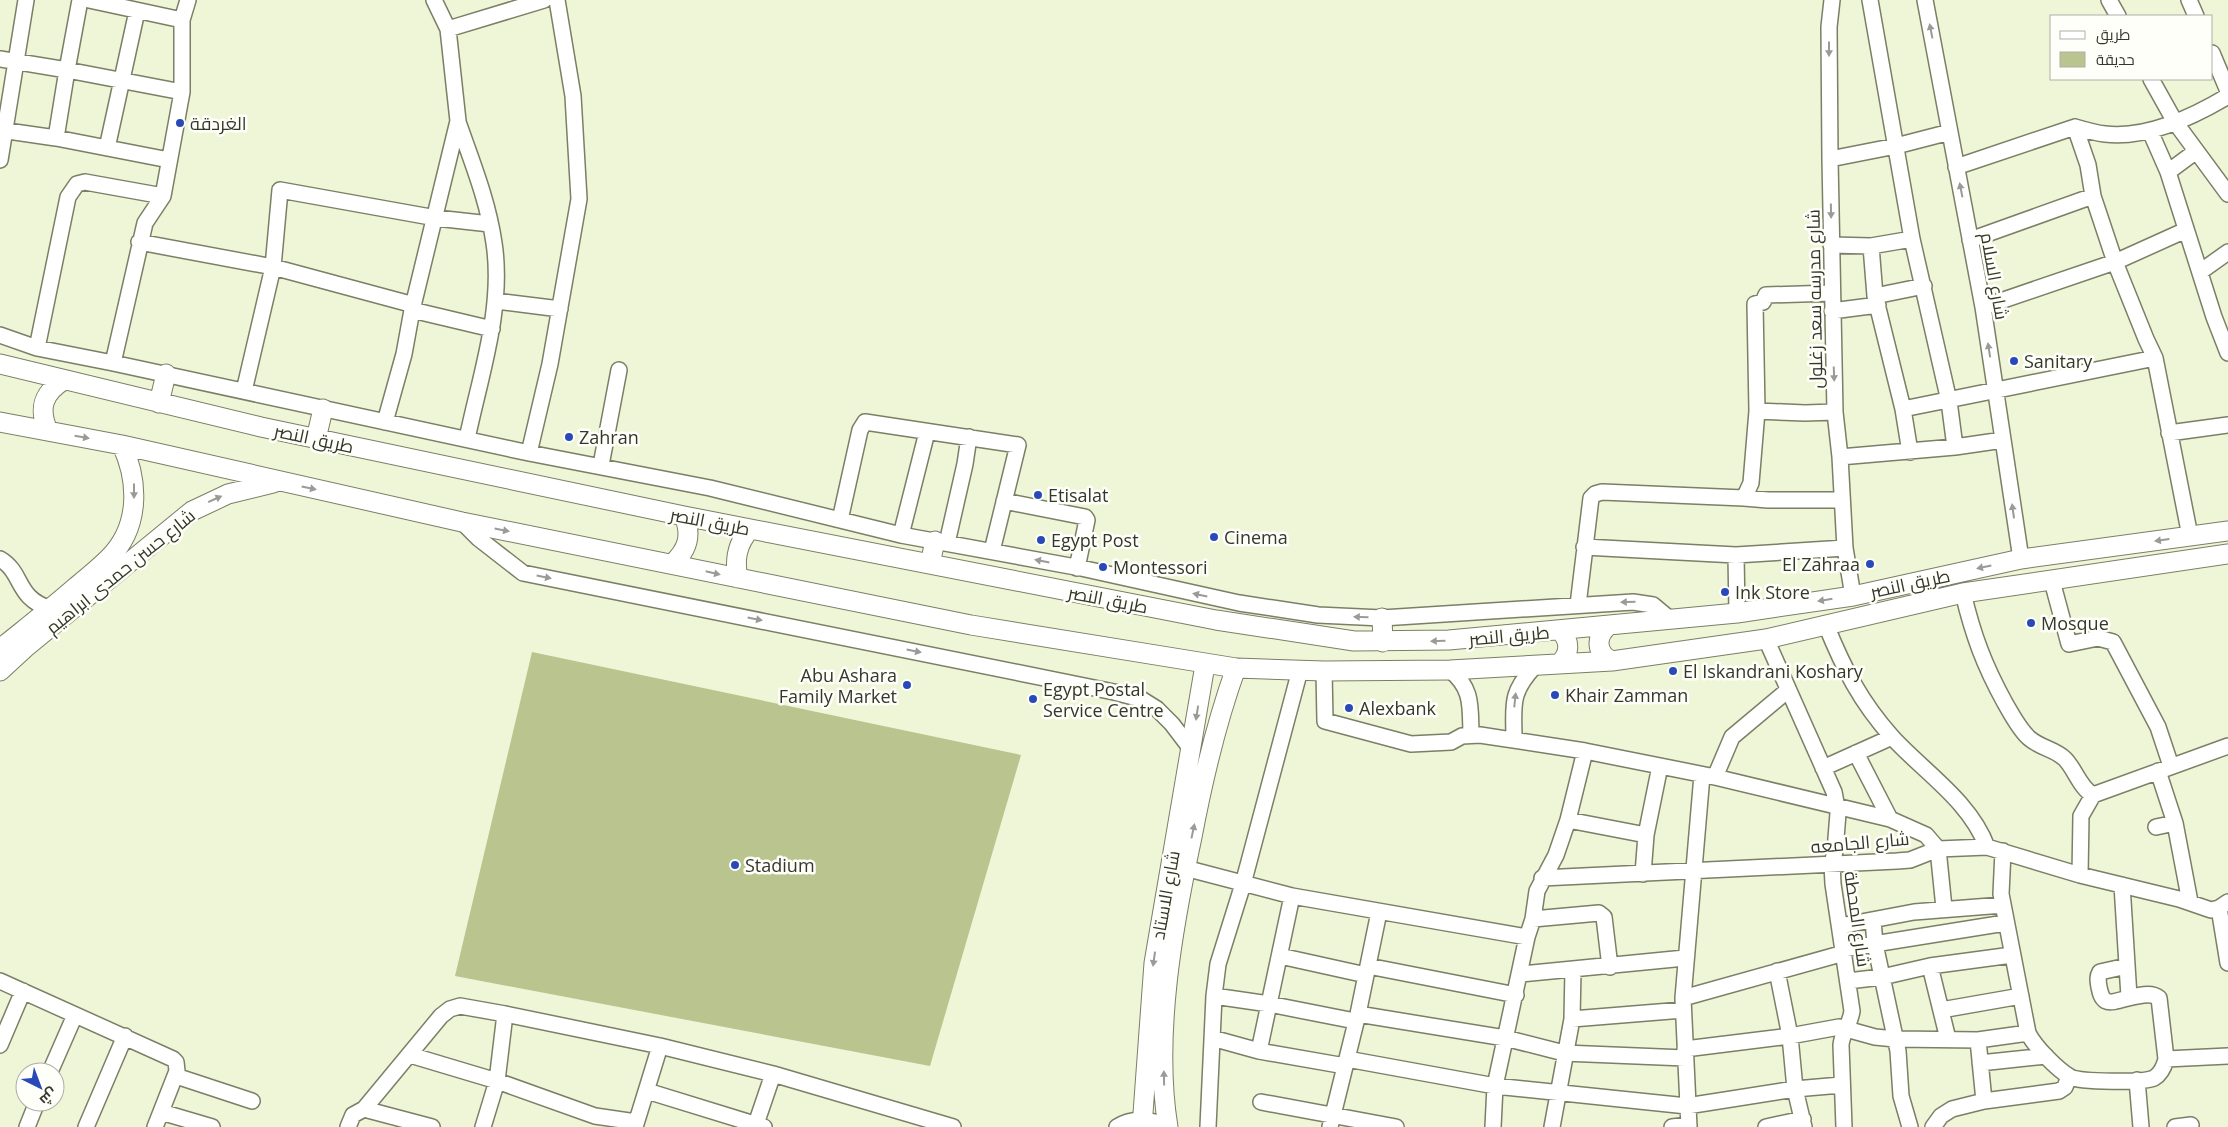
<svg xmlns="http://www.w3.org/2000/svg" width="2228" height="1127" viewBox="0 0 2228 1127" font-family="'Open Sans',Cairo,sans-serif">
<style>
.green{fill:#bac48e}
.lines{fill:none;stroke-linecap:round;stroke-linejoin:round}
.minor-casing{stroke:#7a7f65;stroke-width:18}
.major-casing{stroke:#7a7f65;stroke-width:21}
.minor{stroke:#fff;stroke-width:15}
.major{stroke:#fff;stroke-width:19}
.oneway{fill:#9a9b96}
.poi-dot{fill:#2a49b9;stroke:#fefff9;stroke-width:2}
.labels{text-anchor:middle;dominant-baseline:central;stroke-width:5;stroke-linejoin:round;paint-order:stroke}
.poi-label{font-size:18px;fill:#35372c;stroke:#fefff9;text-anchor:start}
.street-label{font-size:18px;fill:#35372c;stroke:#fefff9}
</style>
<rect width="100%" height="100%" fill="#eff5d7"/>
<path class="green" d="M 532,652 L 1021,755 L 930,1066 L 455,976 Z"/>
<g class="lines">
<defs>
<path id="minor" d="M 89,0 L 182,20
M 1832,0 L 1829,27 L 1830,159 L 1835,412 L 1840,457 L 1845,548 L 1853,596
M 1870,0 L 1912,239 L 1949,401 L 1955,447
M 1925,0 L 1983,307 L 2021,559
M 2109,0 L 2118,16
M 2189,0 L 2196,16
M 448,29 L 544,0
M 2212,53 L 2228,91
M 0,59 L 67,70 L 80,0
M 2151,79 L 2175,122 L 2228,194
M 458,122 C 472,162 488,201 494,243 C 504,308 480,376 467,439
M 2075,127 C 2085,130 2095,133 2105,134 C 2147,139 2193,117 2228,96
M 0,130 L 56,138 L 169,160
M 2150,131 L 2168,172
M 56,138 L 67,70 L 182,92
M 107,148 L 137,11
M 2195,152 L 2168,172 L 2214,317 L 2228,353
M 1830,159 L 1896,146 L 1950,132
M 0,160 L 26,0
M 1956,167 L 2075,127 L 2088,165 L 2093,196 L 2115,262 L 2146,339 L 2155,358
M 1970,240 L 2093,196
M 139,242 L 273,267 L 280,190 L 436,218 L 490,224
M 1831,245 L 1871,246 L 1912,239
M 1871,246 L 1875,296
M 2200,272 L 2228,252
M 496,301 L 560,309
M 1983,307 L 2115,262 L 2186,230
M 412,310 L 492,329
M 1832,311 L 1878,305
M 0,335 L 37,348 L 113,363 L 529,453 L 710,488 L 901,535 L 1081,568 L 1239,603 L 1318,615 L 1382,618 L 1633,602 L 1653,605 L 1671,620
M 37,348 L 68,197 L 77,184 L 85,182 L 163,196
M 113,363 L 145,223 L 163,196 L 182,92 L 182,20 L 188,0
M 244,391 L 273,267 L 414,305
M 1903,409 L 1875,296 L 1924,286
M 1757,411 L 1805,413 L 1835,412
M 385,422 L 404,354 L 412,310 L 458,121 L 448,29 L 434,0
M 2169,433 L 2228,425
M 1910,452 L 1903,409 L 2155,358 L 2190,536
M 529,453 L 550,364 L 579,199 L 573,96 L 557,0
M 1840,457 L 1955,447 L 2003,440
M 601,465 L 619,370
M 1744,498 L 1768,500 L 1842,500
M 1004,501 L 1085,517 L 1087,520 L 1077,568
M 840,520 L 860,430 L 865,422 L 1018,445 L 992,551
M 462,522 L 478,538 L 523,573 L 1114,692 L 1141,699 L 1157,709 L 1172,724 L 1191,749
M 901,535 L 927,432
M 947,543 L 965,464 L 969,437
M 1584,547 L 1736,555 L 1845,548
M 1736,555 L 1737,613
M 0,559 C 24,573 15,598 51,609
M 2052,581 L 2069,644 L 2098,638 L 2113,642 L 2158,727 L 2171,766
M 1963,593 C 1973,635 1984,665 2005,703 C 2012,715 2019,729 2029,738 C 2040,748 2055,749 2065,759 C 2075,769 2080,788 2093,795 L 2228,746
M 1578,605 L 1591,498 L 1595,494 L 1602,492 L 1744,498 L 1751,483 L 1757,411 L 1755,304 L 1763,302 L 1766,295 L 1832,293
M 1826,625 C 1844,669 1860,701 1892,737 C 1924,772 1970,801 1987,847
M 1766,639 L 1834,792 L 1838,813 L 1835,851 L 1832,864 L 1833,884 L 1852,1011 C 1850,1025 1842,1033 1841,1045 L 1844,1127
M 1450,670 C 1473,689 1470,706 1471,734
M 1324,671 L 1325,721 L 1411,744 L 1451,742 L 1462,736 L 1480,735 L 1585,751 L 1715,777 L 1890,819 L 1926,835 L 1938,849 L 1944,908
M 1514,740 C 1514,705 1509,694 1535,666
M 1856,753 L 1890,819
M 1823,768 L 1892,737
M 2158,771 L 2175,823 L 2190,902
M 1715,777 L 1732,737 L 1788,690
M 1568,820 L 1646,835
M 2156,827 L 2175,823
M 2003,851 L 2001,894 L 2028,1033 C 2035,1047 2057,1069 2070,1077 C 2080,1082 2144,1083 2154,1078 C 2161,1074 2164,1067 2166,1059 L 2159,998 C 2146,987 2115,1006 2106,1001 C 2101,998 2100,992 2099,987 C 2098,981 2097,977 2100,972 L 2127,966
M 1185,868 L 1292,896 L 1527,937
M 1643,874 L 1646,835 L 1660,766
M 2080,875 L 2081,816 L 2093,795
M 1542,878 L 1897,861 L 1910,860 L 1938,849 L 1987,847 L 2080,875 L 2179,899 L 2211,910 L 2219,908 L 2228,902
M 2122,885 L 2129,997
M 2219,908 L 2228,963
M 1533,919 L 1599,913 L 1604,917 L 1610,967
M 1873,920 L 1875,944 L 1898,1051 L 1901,1096 L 1910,1127
M 1840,926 L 1914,912 L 2003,905
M 1843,949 L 2005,923
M 1280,956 L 1366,975
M 1368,966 L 1516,995
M 1930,966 L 1948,1039
M 1777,971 L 1790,1036 L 1795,1089 L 1804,1127
M 1521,974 L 1685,958
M 0,981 L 173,1059 L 176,1062 L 177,1071 L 155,1127
M 1848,981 L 1882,977 L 1930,966 L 2012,955
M 1214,996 L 1269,1004 L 1355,1021
M 1683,998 L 1844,953
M 1941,1010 L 2021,996
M 1358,1014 L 1505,1038 L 1564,1053 L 1685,1058
M 1572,1019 L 1683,1010
M 1212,1038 L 1259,1051 L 1345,1066
M 1978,1040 L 1984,1101
M 0,1045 L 23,991
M 1685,1049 L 1790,1036 L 1839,1027 L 1875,1037 L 1895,1039 L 1978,1040 L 2028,1033
M 1259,1051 L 1292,896
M 410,1055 L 497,1081 L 595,1116 L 636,1122
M 1347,1059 L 1495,1086 L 1687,1106 L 1795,1089 L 1841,1085
M 2166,1059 L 2228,1056
M 1980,1063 L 2046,1056
M 50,1072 L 75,1015
M 176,1076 L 252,1101
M 2137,1080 L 2141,1127
M 647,1091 L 764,1127
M 1261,1102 L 1396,1127
M 161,1112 L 212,1127
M 27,1127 L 37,1102
M 86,1127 L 125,1036
M 348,1127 L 353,1115 L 364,1109
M 432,1127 L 364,1109 L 441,1016 L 450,1009 L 460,1006 L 505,1014 L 660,1046 L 773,1074 L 953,1127
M 483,1127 L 497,1081 L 505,1014
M 635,1127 L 660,1046
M 755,1127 L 773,1074
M 1117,1127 C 1132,1117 1151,1119 1168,1127
M 1208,1127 L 1214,996 L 1218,964 L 1243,884 L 1300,670
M 1330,1127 L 1358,1014 L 1379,912
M 1493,1127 L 1495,1086 L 1527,937 L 1533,919 L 1537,891 L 1556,855 L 1568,820 L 1585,751
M 1552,1127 L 1572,1019 L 1573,970
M 1672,1127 L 1689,1125
M 1689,1127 L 1683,998 L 1702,775
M 1766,1127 L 1803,1119
M 1933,1127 L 1941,1116 L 1952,1109 L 1984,1101 L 2059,1091 L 2065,1087 L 2069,1076
M 2175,1127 L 2191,1125"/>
<path id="major" d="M 0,364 L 261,427 L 684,516 L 1216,620 L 1354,641 L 1449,640 L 1737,613 L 1853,596 L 2021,559 L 2228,531
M 159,403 L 166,374
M 0,422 L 122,445 L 462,522 L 971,625 L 1236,668 L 1324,671 L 1450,670 L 1612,661 L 1766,639 L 1963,593 L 2228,554
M 48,431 C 38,408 43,393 64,380
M 316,439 L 323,409
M 672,564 C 688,550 692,535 684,516
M 930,564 L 935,541
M 738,578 C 734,559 737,544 750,529
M 1382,618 L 1383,642
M 1608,626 C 1595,637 1596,654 1612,661
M 0,649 C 26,628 52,608 77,586 C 88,577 99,568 109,558 C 140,527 139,482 122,445
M 1559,664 C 1570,654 1571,642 1560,630
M 0,671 L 25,648 L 192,511 L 228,494 L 273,483
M 1142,1127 L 1154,963 L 1205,665
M 1168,1127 C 1153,1036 1173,926 1192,837 C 1203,779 1216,723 1236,668"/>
</defs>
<use href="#minor" class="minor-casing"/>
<use href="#major" class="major-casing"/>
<use href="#minor" class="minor"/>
<use href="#major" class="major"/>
</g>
<defs><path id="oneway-solid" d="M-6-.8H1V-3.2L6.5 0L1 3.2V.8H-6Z" transform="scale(1.25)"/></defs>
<g class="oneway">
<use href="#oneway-solid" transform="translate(1931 31) rotate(-101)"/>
<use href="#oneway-solid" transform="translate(1829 49) rotate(90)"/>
<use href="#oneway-solid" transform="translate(1961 190) rotate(-101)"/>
<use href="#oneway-solid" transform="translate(1831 211) rotate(89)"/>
<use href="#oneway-solid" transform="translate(1989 350) rotate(-99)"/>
<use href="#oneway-solid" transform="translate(1834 374) rotate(88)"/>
<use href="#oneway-solid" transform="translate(82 437) rotate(10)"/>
<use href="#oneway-solid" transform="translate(309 488) rotate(12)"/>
<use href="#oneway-solid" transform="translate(134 491) rotate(90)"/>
<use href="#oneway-solid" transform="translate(215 499) rotate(-24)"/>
<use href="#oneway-solid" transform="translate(2013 511) rotate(-98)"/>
<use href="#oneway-solid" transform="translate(502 530) rotate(11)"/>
<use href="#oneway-solid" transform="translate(2162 540) rotate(172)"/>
<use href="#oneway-solid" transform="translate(1042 561) rotate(-169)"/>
<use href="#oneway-solid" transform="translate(1984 567) rotate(168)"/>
<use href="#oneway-solid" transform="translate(713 573) rotate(13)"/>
<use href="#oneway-solid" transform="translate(544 577) rotate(11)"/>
<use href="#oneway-solid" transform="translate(1200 595) rotate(-168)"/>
<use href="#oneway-solid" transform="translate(1825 600) rotate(171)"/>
<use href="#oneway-solid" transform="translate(1628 602) rotate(179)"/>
<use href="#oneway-solid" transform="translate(1361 617) rotate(-178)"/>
<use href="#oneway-solid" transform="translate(755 619) rotate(11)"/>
<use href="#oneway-solid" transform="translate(1438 641) rotate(178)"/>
<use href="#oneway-solid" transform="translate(914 651) rotate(11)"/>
<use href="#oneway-solid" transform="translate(1515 700) rotate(-84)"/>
<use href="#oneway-solid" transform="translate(1197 713) rotate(99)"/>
<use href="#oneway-solid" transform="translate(1193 831) rotate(-78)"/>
<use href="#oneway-solid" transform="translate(1154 959) rotate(98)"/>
<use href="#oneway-solid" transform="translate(1164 1078) rotate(-91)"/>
</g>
<g class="poi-dot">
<circle cx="180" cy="123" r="5"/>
<circle cx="2014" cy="361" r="5"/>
<circle cx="569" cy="437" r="5"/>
<circle cx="1038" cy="495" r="5"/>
<circle cx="1214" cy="537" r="5"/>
<circle cx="1041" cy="540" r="5"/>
<circle cx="1870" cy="564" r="5"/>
<circle cx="1103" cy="567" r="5"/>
<circle cx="1725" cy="592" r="5"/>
<circle cx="2031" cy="623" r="5"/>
<circle cx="1673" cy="671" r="5"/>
<circle cx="907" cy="685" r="5"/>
<circle cx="1555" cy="695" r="5"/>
<circle cx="1033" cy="699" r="5"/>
<circle cx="1349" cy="708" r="5"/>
<circle cx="735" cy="865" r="5"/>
</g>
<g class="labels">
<g class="poi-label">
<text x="190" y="123">الغردقة</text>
<text x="2024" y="361">Sanitary</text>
<text x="579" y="437">Zahran</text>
<text x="1048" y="495">Etisalat</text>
<text x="1224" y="537">Cinema</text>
<text x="1051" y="540">Egypt Post</text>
<text x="1860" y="564" text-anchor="end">El Zahraa</text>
<text x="1113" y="567">Montessori</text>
<text x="1735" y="592">Ink Store</text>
<text x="2041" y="623">Mosque</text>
<text x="1683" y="671">El Iskandrani Koshary</text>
<text x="897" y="675" text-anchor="end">Abu Ashara<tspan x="897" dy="21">Family Market</tspan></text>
<text x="1043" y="689">Egypt Postal<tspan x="1043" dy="21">Service Centre</tspan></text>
<text x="1565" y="695">Khair Zamman</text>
<text x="1359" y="708">Alexbank</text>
<text x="745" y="865">Stadium</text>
</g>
<g class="street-label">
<text transform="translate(1995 276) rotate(80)">شارع السلام</text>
<text transform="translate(1814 299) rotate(-91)">شارع مدرسه سعد زغلول</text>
<text transform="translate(314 438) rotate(12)">طريق النصر</text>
<text transform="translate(710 521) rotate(11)">طريق النصر</text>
<text transform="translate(120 571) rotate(-39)">شارع حسن حمدى ابراهيم</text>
<text transform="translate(1910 583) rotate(-12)">طريق النصر</text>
<text transform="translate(1108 599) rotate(11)">طريق النصر</text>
<text transform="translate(1509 635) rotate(-5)">طريق النصر</text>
<text transform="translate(1860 842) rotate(-5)">شارع الجامعه</text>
<text transform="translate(1165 895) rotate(-80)">شارع الاستاد</text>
<text transform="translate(1858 919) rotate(82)">شارع المحطة</text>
</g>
</g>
<rect x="2050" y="15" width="162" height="65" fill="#fefff9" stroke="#aeafa7"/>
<rect x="2060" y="31" width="25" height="8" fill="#ffffff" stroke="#aeafa7"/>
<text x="2096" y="40" font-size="15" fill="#35372c">طريق</text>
<rect x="2060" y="52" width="25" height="15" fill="#bac48e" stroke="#aeafa7"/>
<text x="2096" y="65" font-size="15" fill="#35372c">حديقة</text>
<g transform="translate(40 1087) rotate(138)"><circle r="24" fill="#fefff9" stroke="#aeafa7"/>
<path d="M0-4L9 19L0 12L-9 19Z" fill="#2a49b9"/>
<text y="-8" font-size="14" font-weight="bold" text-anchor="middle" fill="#35372c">ش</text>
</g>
</svg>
